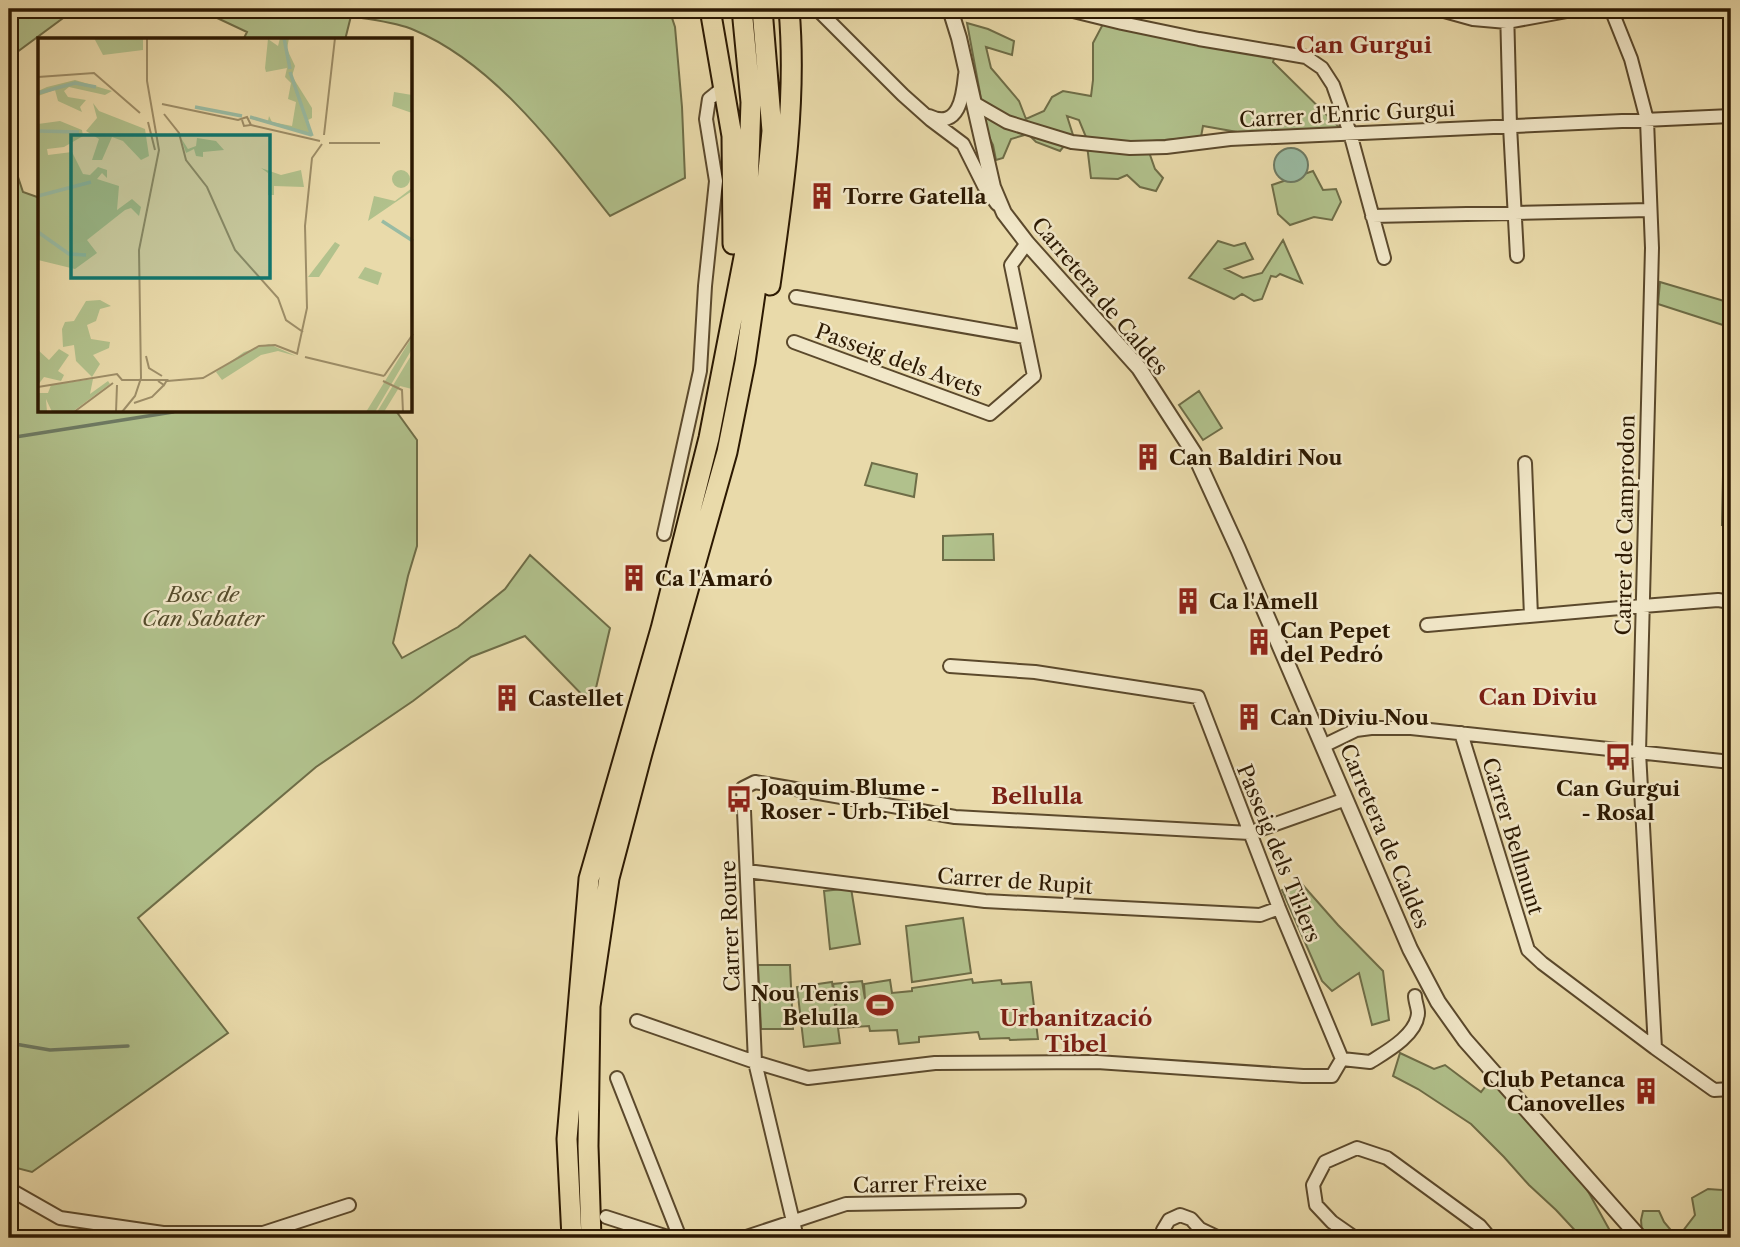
<svg xmlns="http://www.w3.org/2000/svg" width="1740" height="1247" viewBox="0 0 1740 1247" font-family="'Libre Caslon Text',serif">
<style>
.green{fill:#b1c18c;stroke:#6e6d47;stroke-width:2}
.water{fill:#99bba3;stroke:#6d7a63;stroke-width:2}
.lines{fill:none;stroke-linecap:round;stroke-linejoin:round}
.stream{stroke:#6d7a63;stroke-width:3.5}
.minor-casing{stroke:#5b492c;stroke-width:16}
.tertiary-casing{stroke:#5b492c;stroke-width:18}
.trunk-casing{stroke:#2c1902;stroke-width:23}
.minor{stroke:#f1e7c8;stroke-width:12}
.tertiary{stroke:#f1e7c8;stroke-width:14}
.trunk{stroke:#e9daaa;stroke-width:19}
.labels{text-anchor:middle;dominant-baseline:central;stroke-width:5;stroke-linejoin:round;paint-order:stroke}
.street-label{font-size:21px;fill:#2c1902;stroke:#f1e7c8}
.poi-label{font-size:21px;font-weight:bold;fill:#2c1902;stroke:#f1e7c8;text-anchor:start}
.park-label{font-size:21px;font-style:italic;fill:#544b2b;stroke:#f1e7c8}
.neighbourhood-label{font-size:23px;font-weight:bold;fill:#7a1f14;stroke:#f1e7c8}
.inset-river{fill:none;stroke:#99bba3;stroke-width:3.5}
.inset-road{fill:none;stroke:#9d8d67;stroke-width:2}
.view{fill:#0f766e;fill-opacity:0.15;stroke:#0f766e;stroke-width:3.5}
.inset-edge{fill:none;stroke:#2c1902;stroke-width:3.5}
</style>
<rect width="100%" height="100%" fill="#e9daaa"/>
<filter id="stains"><feTurbulence type="fractalNoise" baseFrequency=".00286" numOctaves="4"/><feColorMatrix values="0 0 0 0 .2 0 0 0 0 .09 0 0 0 0 .02 0 0 0 .5 -.17"/></filter>
<radialGradient id="worn" r=".72"><stop offset=".6" stop-color="#630" stop-opacity="0"/><stop offset="1" stop-color="#630" stop-opacity=".3"/></radialGradient>
<path class="green" d="M 9,9 L 92,9 L 70,13 L 9,58 Z
M 198,9 L 669,9 L 675,27 L 682,107 L 685,178 L 610,216 C 557,149 495,64 414,30 C 396,22 371,20 351,16 L 345,40 L 243,40 L 247,32 Z
M 967,23 L 988,29 L 1014,41 L 1012,55 L 986,47 L 991,68 L 1019,101 L 1026,119 L 1044,111 L 1052,97 L 1063,91 L 1091,96 L 1093,80 L 1093,43 L 1103,24 L 1275,56 L 1273,62 L 1341,129 L 1243,133 L 1203,126 L 1201,137 L 1153,141 L 1149,152 L 1155,169 L 1163,178 L 1156,191 L 1140,187 L 1127,175 L 1118,179 L 1091,178 L 1086,137 L 1079,120 L 1067,116 L 1073,135 L 1060,151 L 1036,142 L 1028,134 L 1011,139 L 1003,158 L 996,160 L 993,145 L 984,127 L 980,93 Z
M 9,150 L 23,192 L 40,198 L 40,411 L 396,411 L 417,440 L 417,546 L 408,576 L 393,643 L 402,658 L 458,627 L 505,589 L 530,555 L 610,628 L 592,705 L 525,636 L 471,657 L 413,701 L 316,767 L 138,918 L 228,1033 L 32,1172 L 9,1166 Z
M 1313,171 L 1323,190 L 1336,189 L 1341,202 L 1332,220 L 1314,217 L 1290,225 L 1278,214 L 1272,185 Z
M 1283,240 L 1302,283 L 1280,274 L 1276,277 L 1271,276 L 1262,299 L 1254,301 L 1242,294 L 1234,299 L 1189,278 L 1218,241 L 1234,246 L 1245,243 L 1253,259 L 1225,269 L 1243,278 L 1262,273 Z
M 1660,282 L 1731,303 L 1731,525 L 1722,525 L 1726,326 L 1658,304 Z
M 1199,391 L 1222,428 L 1203,440 L 1179,405 Z
M 872,463 L 917,474 L 914,497 L 865,485 Z
M 993,534 L 994,560 L 943,560 L 943,536 Z
M 1301,883 L 1338,925 L 1383,971 L 1389,1020 L 1372,1025 L 1359,973 L 1332,991 L 1322,981 L 1282,890 Z
M 851,888 L 860,944 L 830,949 L 824,891 Z
M 963,918 L 971,973 L 912,982 L 906,926 Z
M 758,965 L 790,965 L 793,1029 L 761,1029 Z
M 972,979 L 973,983 L 1001,980 L 1002,984 L 1031,982 L 1038,1039 L 1010,1040 L 1009,1038 L 980,1039 L 978,1032 L 919,1037 L 919,1042 L 899,1044 L 897,1030 L 870,1031 L 869,1026 L 840,1028 L 833,984 L 862,981 L 865,999 L 864,984 L 890,980 L 892,993 L 912,991 L 912,988 Z
M 832,982 L 840,1043 L 804,1047 L 797,987 Z
M 1400,1053 L 1434,1069 L 1445,1065 L 1481,1092 L 1492,1078 L 1573,1169 L 1589,1193 L 1614,1238 L 1582,1238 L 1556,1210 L 1529,1185 L 1504,1157 L 1471,1124 L 1418,1089 L 1393,1076 Z
M 1731,1178 L 1731,1238 L 1656,1238 L 1642,1232 L 1641,1220 L 1643,1211 L 1659,1211 L 1664,1222 L 1674,1234 L 1682,1232 L 1695,1215 L 1692,1198 L 1708,1189 L 1722,1190 Z"/>
<path class="water" d="M1274 165a17 17 0 1 1 34 0a17 17 0 1 1-34 0Z"/>
<g class="lines">
<path class="stream" d="M 9,438 L 173,412
M 9,1043 L 50,1050 L 128,1046"/>
<defs>
<path id="minor" d="M 817,9 L 903,95 L 931,120 L 963,144 L 984,186 L 997,204
M 1065,9 L 1122,23 L 1199,39 L 1306,57 L 1322,68 L 1333,85 L 1350,133 L 1384,258
M 1437,9 L 1473,19 L 1507,22 L 1578,9
M 1507,9 L 1510,126 L 1517,256
M 1611,9 L 1631,59 L 1647,120 L 1652,248 L 1639,752 L 1655,1048
M 974,103 L 1007,122 L 1072,142 L 1130,148 L 1166,147 L 1230,139 L 1731,116
M 929,116 C 959,130 963,96 965,75
M 1372,216 L 1650,210
M 796,297 L 1025,337
M 794,342 L 990,414 L 1034,376 L 1011,265 L 1027,243
M 1525,463 L 1531,616
M 664,534 L 700,371 L 705,286 L 716,181 L 706,119 L 709,99 L 724,87
M 1427,625 L 1643,606 L 1718,600 L 1731,602
M 950,666 L 1035,672 L 1198,697 L 1279,908 L 1342,1059
M 1461,733 L 1528,950 L 1542,963 L 1655,1048 L 1714,1090 L 1731,1089
M 1323,746 L 1356,730 L 1371,728 L 1411,728 L 1731,762
M 1730,762 L 1731,780
M 747,871 L 985,901 L 1260,915 L 1279,908
M 637,1021 L 755,1062 L 808,1078 L 935,1063 L 1097,1062 L 1303,1076 L 1332,1076 L 1342,1059
M 1342,1059 L 1370,1062 C 1386,1052 1417,1035 1418,1013 C 1418,1008 1415,1001 1415,996
M 617,1078 L 680,1238
M 9,1189 L 60,1218 L 163,1233 L 263,1233 L 349,1205
M 606,1217 L 671,1238
M 743,1238 L 846,1204 L 1019,1201
M 797,1238 L 755,1062 L 743,788 L 755,782 L 955,817 L 1250,833 L 1346,799
M 1166,1238 L 1163,1230 L 1169,1220 L 1180,1215 L 1191,1219 L 1200,1229 L 1219,1238
M 1355,1238 L 1332,1222 L 1316,1205 L 1313,1185 L 1325,1162 L 1357,1148 L 1387,1158 L 1480,1226 L 1490,1238"/>
<path id="tertiary" d="M 950,9 L 959,38 L 993,187 L 1004,213 L 1027,243 L 1139,368 L 1194,453 L 1238,549 L 1410,949 L 1438,1002 L 1465,1040 L 1640,1238"/>
<path id="trunk" d="M 710,9 L 732,136 L 733,244
M 770,285 C 783,194 797,101 789,9
M 572,1238 L 567,1139 L 589,879 L 661,629 L 709,438 L 746,247 L 751,102 L 742,9
M 591,1238 L 588,1146 L 590,1006 L 609,878 L 642,753 L 727,452 L 745,362 L 758,273 L 772,131 L 762,9"/>
</defs>
<use href="#minor" class="minor-casing"/>
<use href="#tertiary" class="tertiary-casing"/>
<use href="#trunk" class="trunk-casing"/>
<use href="#minor" class="minor"/>
<use href="#tertiary" class="tertiary"/>
<use href="#trunk" class="trunk"/>
</g>
<defs>
<symbol id="building-bare" viewBox="-9 -9 18 18"><path d="M-4-6H4V6H1V3H-1V6H-4ZM-2.5-4.3h1.7v1.8h-1.7ZM.8-4.3h1.7v1.8H.8ZM-2.5-1h1.7V.8h-1.7ZM.8-1h1.7V.8H.8Z" fill="#8f2418" stroke="#f1e7c8" stroke-width="2.5" paint-order="stroke"/></symbol>
<symbol id="bus-bare" viewBox="-9 -9 18 18"><path d="M-5-6H5V4H4V6H2V4H-2V6H-4V4H-5ZM-3.5-4V0h7V-4ZM-3.5 1.2v1.5H-2V1.2ZM2 1.2v1.5H3.5V1.2Z" fill="#8f2418" stroke="#f1e7c8" stroke-width="2.5" paint-order="stroke"/></symbol>
<symbol id="stadium-bare" viewBox="-9 -9 18 18"><path d="M0-5a6.5 5 0 1 0 0 10a6.5 5 0 1 0 0-10ZM-3.5-1.8h7v3.6h-7Z" fill="#8f2418" stroke="#f1e7c8" stroke-width="2.5" paint-order="stroke"/></symbol>
</defs>
<g fill-rule="evenodd">
<use href="#building-bare" x="803" y="177" width="38" height="38"/>
<use href="#building-bare" x="1129" y="438" width="38" height="38"/>
<use href="#building-bare" x="615" y="559" width="38" height="38"/>
<use href="#building-bare" x="1169" y="582" width="38" height="38"/>
<use href="#building-bare" x="1240" y="623" width="38" height="38"/>
<use href="#building-bare" x="488" y="679" width="38" height="38"/>
<use href="#building-bare" x="1230" y="698" width="38" height="38"/>
<use href="#bus-bare" x="1599" y="738" width="38" height="38"/>
<use href="#bus-bare" x="720" y="780" width="38" height="38"/>
<use href="#stadium-bare" x="861" y="986" width="38" height="38"/>
<use href="#building-bare" x="1627" y="1072" width="38" height="38"/>
</g>
<g class="labels">
<g class="street-label">
<text transform="translate(1347 114) rotate(-3)">Carrer d'Enric Gurgui</text>
<text transform="translate(1100 296) rotate(50)">Carretera de Caldes</text>
<text transform="translate(899 360) rotate(20)">Passeig dels Avets</text>
<text transform="translate(1625 525) rotate(-89)">Carrer de Camprodon</text>
<text transform="translate(1385 836) rotate(67)">Carretera de Caldes</text>
<text transform="translate(1513 836) rotate(73)">Carrer Bellmunt</text>
<text transform="translate(1279 853) rotate(68)">Passeig dels Til·lers</text>
<text transform="translate(1015 881) rotate(4)">Carrer de Rupit</text>
<text transform="translate(730 926) rotate(-92)">Carrer Roure</text>
<text transform="translate(920 1184) rotate(-1)">Carrer Freixe</text>
</g>
<g class="poi-label">
<text x="843" y="196">Torre Gatella</text>
<text x="1169" y="457">Can Baldiri Nou</text>
<text x="655" y="578">Ca l'Amaró</text>
<text x="1209" y="601">Ca l'Amell</text>
<text x="1280" y="630">Can Pepet<tspan x="1280" dy="24">del Pedró</tspan></text>
<text x="528" y="698">Castellet</text>
<text x="1270" y="717">Can Diviu Nou</text>
<text x="760" y="787">Joaquim Blume -<tspan x="760" dy="24">Roser - Urb. Tibel</tspan></text>
<text x="1618" y="788" text-anchor="middle">Can Gurgui<tspan x="1618" dy="24">- Rosal</tspan></text>
<text x="859" y="993" text-anchor="end">Nou Tenis<tspan x="859" dy="24">Belulla</tspan></text>
<text x="1625" y="1079" text-anchor="end">Club Petanca<tspan x="1625" dy="24">Canovelles</tspan></text>
</g>
<g class="park-label">
<text x="203" y="594">Bosc de<tspan x="203" dy="24">Can Sabater</tspan></text>
</g>
<g class="neighbourhood-label">
<text x="1364" y="45">Can Gurgui</text>
<text x="1538" y="697">Can Diviu</text>
<text x="1037" y="796">Bellulla</text>
<text x="1076" y="1018">Urbanització<tspan x="1076" dy="26">Tibel</tspan></text>
</g>
</g>
<g transform="translate(38 38)">
<rect width="374" height="374" fill="#e9daaa"/>
<path d="M 56,0 L 105,0 L 105,12 L 65,17 ZM 242,0 L 251,0 L 249,11 L 257,28 L 254,38 L 274,70 L 274,80 L 270,82 L 273,97 L 214,81 L 230,83 L 231,78 L 234,84 L 254,88 L 258,64 L 250,61 L 253,45 L 247,39 L 249,30 L 228,34 L 227,30 L 230,1 L 240,8 ZM 37,42 L 74,53 L 67,57 L 31,49 L 26,53 L 30,59 L 48,62 L 42,69 L 44,74 L 20,63 L 17,52 L 0,58 L 0,53 L 9,49 ZM 356,54 L 374,57 L 374,75 L 354,68 ZM 55,65 L 61,73 L 107,91 L 111,118 L 103,122 L 85,103 L 74,99 L 64,122 L 54,122 L 61,101 L 48,93 L 59,80 ZM 22,83 L 44,92 L 45,98 L 26,109 L 9,111 L 10,117 L 34,114 L 45,136 L 52,137 L 60,129 L 69,132 L 69,140 L 64,135 L 59,141 L 81,148 L 79,172 L 94,161 L 103,169 L 101,178 L 93,170 L 87,172 L 49,202 L 59,215 L 37,231 L 0,222 L 0,86 ZM 143,100 L 150,111 L 158,108 L 159,100 L 178,103 L 186,112 L 165,114 L 165,119 L 158,118 L 156,111 L 148,115 ZM 223,130 L 243,137 L 263,132 L 266,149 L 236,148 L 236,157 L 230,157 L 230,135 ZM354 141a9 9 0 1 1 18 0a9 9 0 1 1-18 0ZM 374,150 L 374,153 L 330,183 L 336,158 L 357,163 ZM 297,204 L 302,207 L 281,239 L 270,239 ZM 327,229 L 344,235 L 340,247 L 320,240 ZM 62,262 L 73,268 L 62,271 L 58,283 L 49,287 L 53,301 L 72,304 L 71,310 L 55,317 L 62,326 L 54,339 L 38,323 L 36,307 L 25,309 L 24,291 L 27,284 L 36,283 L 48,263 ZM 374,299 L 374,311 L 337,374 L 328,374 ZM 231,306 L 258,318 L 240,313 L 223,317 L 184,342 L 178,334 L 206,314 ZM 21,311 L 31,317 L 20,333 L 26,337 L 23,343 L 6,339 L 0,347 L 0,312 L 11,322 ZM 374,316 L 374,351 L 362,348 L 346,374 L 339,374 ZM 55,341 L 52,356 L 70,343 L 72,346 L 34,374 L 14,374 L 8,361 L 9,374 L 0,374 L 0,355 L 10,355 L 13,347 Z" fill="#b1c18c"/>
<path class="inset-river" d="M 246,0 L 252,31M 252,34 L 274,98M 0,55 L 37,45 L 58,49M 157,69 L 204,78M 212,79 L 274,97M 0,93 L 41,94M 0,158 L 53,144M 344,183 L 375,203M 0,194 L 31,216 L 48,217"/>
<path class="inset-road" d="M 0,39 L 56,35 L 102,75M 124,66 L 200,82 L 209,79 L 213,87 L 206,88 L 204,82M 126,76 L 141,95 L 148,122 L 169,149 L 197,212 L 240,260 L 248,282 L 265,294M 110,84 L 117,112M 213,87 L 282,103M 286,97 L 297,0M 291,105 L 342,105M 259,316 L 269,270 L 267,188 L 274,120 L 284,106M 108,318 L 111,330 L 124,338M 267,319 L 346,338M 346,338 L 375,296M 129,343 L 165,340 L 221,308 L 237,307 L 260,316M 345,343 L 364,352 L 365,374M 0,349 L 79,336 L 84,342 L 129,342 L 126,347 L 120,343M 96,365 L 114,359 L 126,347M 36,374 L 75,345M 78,374 L 79,347M 84,374 L 97,358 L 103,340 L 101,212 L 121,112 L 109,43 L 109,0"/>
<path class="view" d="M 33,97 L 232,97 L 232,240 L 33,240 Z"/>
<rect width="374" height="374" class="inset-edge"/>
</g>
<rect width="1740" height="1247" fill="none" stroke="#e9daaa" stroke-width="35"/>
<rect x="10" y="10" width="1719" height="1226" fill="none" stroke="#2c1902" stroke-width="3.5"/>
<rect x="18" y="18" width="1705" height="1212" fill="none" stroke="#2c1902" stroke-width="2"/>
<rect width="100%" height="100%" filter="url(#stains)"/>
<rect width="100%" height="100%" fill="url(#worn)"/>
</svg>
